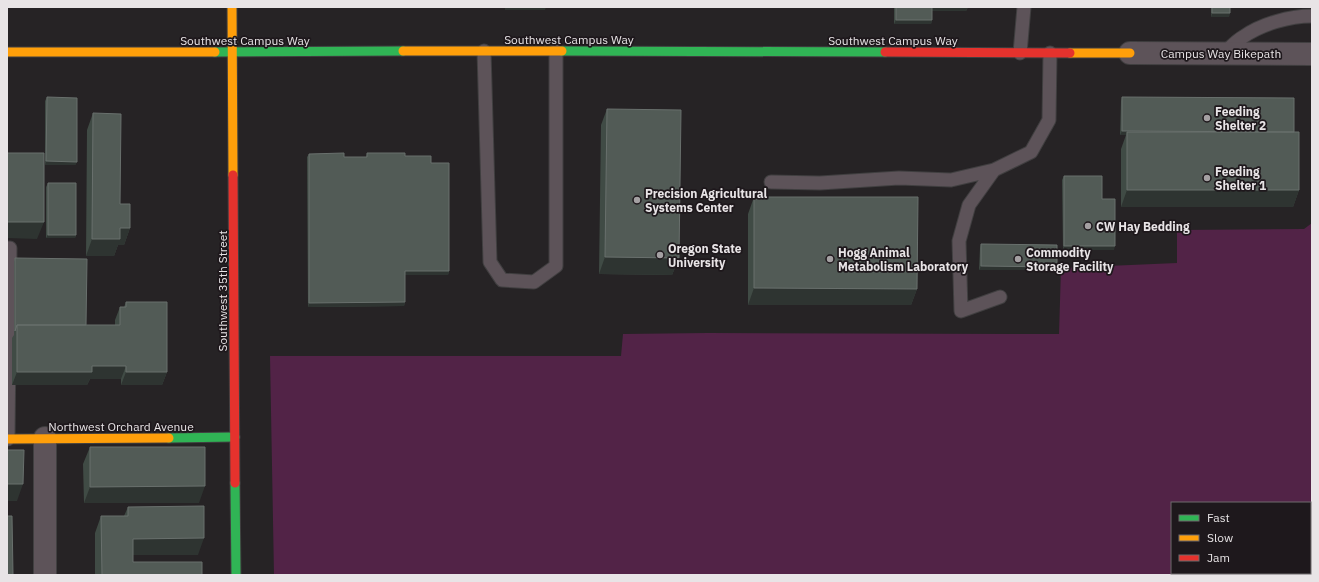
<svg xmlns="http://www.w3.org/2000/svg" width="1319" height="582" viewBox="0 0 1319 582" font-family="'IBM Plex Sans',sans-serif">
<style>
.green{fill:#522347;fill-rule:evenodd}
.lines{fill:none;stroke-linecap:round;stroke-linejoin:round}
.lane-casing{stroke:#403f40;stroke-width:15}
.street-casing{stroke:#403f40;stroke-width:24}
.fast-casing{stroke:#403f40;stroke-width:11}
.slow-casing{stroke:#403f40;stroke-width:11}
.jam-casing{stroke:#403f40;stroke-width:11}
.lane{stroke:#5d5359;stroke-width:13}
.street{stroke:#5d5359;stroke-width:22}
.fast{stroke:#30b455;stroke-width:9}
.slow{stroke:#ff9f0a;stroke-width:9}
.jam{stroke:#e5322d;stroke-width:9}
.wall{fill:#404b45}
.shaded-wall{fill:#2e3431}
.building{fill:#525b56;stroke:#69706d}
.poi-dot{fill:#a4a0a2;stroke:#1e181c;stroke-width:1.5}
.labels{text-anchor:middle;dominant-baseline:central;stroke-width:3.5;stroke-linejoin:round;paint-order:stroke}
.street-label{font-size:12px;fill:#e8e4e6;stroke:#1e181c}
.poi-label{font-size:12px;font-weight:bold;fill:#e8e4e6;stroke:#1e181c;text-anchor:start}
</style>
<rect width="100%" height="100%" fill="#262325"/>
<path class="green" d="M 1312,223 L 1312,575 L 274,575 L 270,356 L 621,356 L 623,334 L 708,333 L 1059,334 L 1061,268 L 1177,263 L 1177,230 L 1304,229 ZM 1172,503 L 1310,503 L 1310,573 L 1172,573 Z"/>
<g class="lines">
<defs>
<path id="lane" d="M 484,51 L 490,262 L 502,280 L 534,282 L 556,266 L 556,51
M 1020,53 L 1024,7
M 1224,53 C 1230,48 1236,41 1243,37 C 1261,24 1290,16 1312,16
M 994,170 L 969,205 L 959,241 L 961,311 L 1000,297
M 771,182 L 820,183 L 899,178 L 951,180 L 994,170 L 1031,152 L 1049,120 L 1050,53
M 7,248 L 10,248 L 8,439"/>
<path id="street" d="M 1130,53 L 1312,54
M 45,438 L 45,575"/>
<path id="fast" d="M 562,51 L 885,52
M 215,52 L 403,51
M 169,438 L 235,437
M 235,483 L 236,575"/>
<path id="slow" d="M 232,7 L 233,175
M 403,51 L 562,51
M 7,52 L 215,52
M 1070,53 L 1130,53
M 7,439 L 169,438"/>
<path id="jam" d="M 885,52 L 1070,53
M 233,175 L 235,483"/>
</defs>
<use href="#lane" class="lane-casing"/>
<use href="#street" class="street-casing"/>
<use href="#fast" class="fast-casing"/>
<use href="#slow" class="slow-casing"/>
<use href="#jam" class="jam-casing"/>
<use href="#lane" class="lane"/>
<use href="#street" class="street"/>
<use href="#fast" class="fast"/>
<use href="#slow" class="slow"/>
<use href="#jam" class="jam"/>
</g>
<path class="wall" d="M 894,7 L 968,7 L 966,11 L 932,11 L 932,20 L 931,24 L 894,24 Z
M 1211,7 L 1230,7 L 1229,17 L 1211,17 Z
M 47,97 L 77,162 L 75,165 L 45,165 L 45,101 Z
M 1122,97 L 1294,132 L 1299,190 L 1293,207 L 1121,207 L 1121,149 L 1126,135 L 1120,135 L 1121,101 Z
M 607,109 L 679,258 L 672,275 L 599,274 L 601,125 Z
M 93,113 L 120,204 L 130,228 L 124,245 L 118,245 L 114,256 L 86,256 L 87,130 Z
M 367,153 L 405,156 L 431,163 L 449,271 L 448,275 L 405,275 L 405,302 L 404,306 L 308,307 L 307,157 L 309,154 L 344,157 L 366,157 Z
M 1064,176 L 1102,199 L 1114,250 L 1063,250 L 1062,180 Z
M 48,183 L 76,235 L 75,238 L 46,238 L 46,187 Z
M 754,197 L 917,289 L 911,305 L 748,305 L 748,214 Z
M 981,244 L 1056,270 L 979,270 L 980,248 Z
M 15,258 L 86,325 L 115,325 L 115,320 L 120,307 L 124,307 L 126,302 L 167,372 L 162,385 L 121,385 L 121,379 L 90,379 L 87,385 L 12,385 L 12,338 L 14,335 L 14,262 Z
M 90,447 L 199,503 L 84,503 L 83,464 Z
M 128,507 L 198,555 L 133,555 L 133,562 L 202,575 L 95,575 L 95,533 L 101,516 L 124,516 Z"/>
<path class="shaded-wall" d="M 505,7 L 546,7 L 545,10 L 505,10 Z
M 932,7 L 968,7 L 966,11 L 931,11 Z
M 1212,13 L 1230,13 L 1229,17 L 1211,17 Z
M 896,20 L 932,20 L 931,24 L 894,24 Z
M 1122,131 L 1294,132 L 1293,135 L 1127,132 L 1126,135 L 1120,135 Z
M 46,161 L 77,162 L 75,165 L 45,165 Z
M 1127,190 L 1299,190 L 1293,207 L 1121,207 Z
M 7,222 L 44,222 L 37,239 L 7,238 Z
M 120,228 L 130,228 L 124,245 L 118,245 L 114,256 L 86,256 L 92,239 Z
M 48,235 L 76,235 L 75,238 L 46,238 Z
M 1064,246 L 1115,246 L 1114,250 L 1063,250 Z
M 605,257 L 679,258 L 672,275 L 599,274 Z
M 981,266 L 1057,267 L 1056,270 L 979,270 Z
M 405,271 L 449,271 L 448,275 L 404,275 Z
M 754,288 L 917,289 L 911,305 L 748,305 Z
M 405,302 L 404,306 L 308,307 L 309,303 Z
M 92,366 L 126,366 L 121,379 L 90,379 L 87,385 L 12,385 L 17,372 Z
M 126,372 L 167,372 L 162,385 L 121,385 Z
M 7,484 L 23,484 L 17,501 L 7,501 Z
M 205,486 L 199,503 L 84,503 L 90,487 Z
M 204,538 L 198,555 L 126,555 L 133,539 Z"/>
<path class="building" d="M 896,7 L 932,7 L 932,20 L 896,20 Z
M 1212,7 L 1230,7 L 1230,13 L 1212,13 Z
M 47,97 L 77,98 L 77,162 L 46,161 Z
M 1122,97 L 1294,98 L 1294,132 L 1122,131 Z
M 607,109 L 681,110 L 679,258 L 605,257 Z
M 93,113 L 121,114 L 120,204 L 130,204 L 130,228 L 120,228 L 120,239 L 92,239 Z
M 1127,132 L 1299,132 L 1299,190 L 1127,190 Z
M 7,153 L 44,153 L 44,222 L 7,222 Z
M 344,153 L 344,157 L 367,157 L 367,153 L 405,153 L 405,156 L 431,156 L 431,163 L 449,163 L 449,271 L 405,271 L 405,302 L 309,303 L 309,154 Z
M 1064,176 L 1102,176 L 1102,199 L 1115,199 L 1115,246 L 1064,246 Z
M 48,183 L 76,183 L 76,235 L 48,235 Z
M 754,197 L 918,197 L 917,289 L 754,288 Z
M 981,244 L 1057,245 L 1057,267 L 981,266 Z
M 15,258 L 87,259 L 86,325 L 17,325 L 15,331 Z
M 126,302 L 167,302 L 167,372 L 126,372 L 126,366 L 92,366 L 92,372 L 17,372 L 17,325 L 120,325 L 120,307 L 126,307 Z
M 90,447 L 205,447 L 205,486 L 90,487 Z
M 7,450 L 24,450 L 23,484 L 7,484 Z
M 204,506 L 204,538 L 133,539 L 133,562 L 202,562 L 202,575 L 102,575 L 101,516 L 128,516 L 128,507 Z
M 7,516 L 12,516 L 13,575 L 7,575 Z"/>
<g class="poi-dot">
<circle cx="1207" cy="118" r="4"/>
<circle cx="1207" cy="178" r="4"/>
<circle cx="637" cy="200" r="4"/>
<circle cx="1088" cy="226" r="4"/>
<circle cx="660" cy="255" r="4"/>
<circle cx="830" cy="259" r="4"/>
<circle cx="1018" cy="259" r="4"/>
</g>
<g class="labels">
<g class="street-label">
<text x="569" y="39">Southwest Campus Way</text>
<text x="245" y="40">Southwest Campus Way</text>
<text x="893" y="40">Southwest Campus Way</text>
<text x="1221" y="53">Campus Way Bikepath</text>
<text transform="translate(222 291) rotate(-90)">Southwest 35th Street</text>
<text x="121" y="426">Northwest Orchard Avenue</text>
</g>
<g class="poi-label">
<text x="1215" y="111">Feeding<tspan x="1215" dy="14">Shelter 2</tspan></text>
<text x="1215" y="171">Feeding<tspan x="1215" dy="14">Shelter 1</tspan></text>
<text x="645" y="193">Precision Agricultural<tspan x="645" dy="14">Systems Center</tspan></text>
<text x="1096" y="226">CW Hay Bedding</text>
<text x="668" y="248">Oregon State<tspan x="668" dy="14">University</tspan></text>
<text x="838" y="252">Hogg Animal<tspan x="838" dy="14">Metabolism Laboratory</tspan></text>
<text x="1026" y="252">Commodity<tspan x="1026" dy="14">Storage Facility</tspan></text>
</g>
</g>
<rect width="1319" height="582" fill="none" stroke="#e8e4e6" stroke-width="16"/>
<rect x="1171" y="502" width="140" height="72" fill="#1e181c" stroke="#6f6a6d"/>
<rect x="1179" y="515" width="20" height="6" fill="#30b455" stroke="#6f6a6d"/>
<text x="1207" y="522" font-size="12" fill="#e8e4e6">Fast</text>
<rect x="1179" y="535" width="20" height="6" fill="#ff9f0a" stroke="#6f6a6d"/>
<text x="1207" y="542" font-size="12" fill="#e8e4e6">Slow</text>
<rect x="1179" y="555" width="20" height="6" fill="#e5322d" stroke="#6f6a6d"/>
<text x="1207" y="562" font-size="12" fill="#e8e4e6">Jam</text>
</svg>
